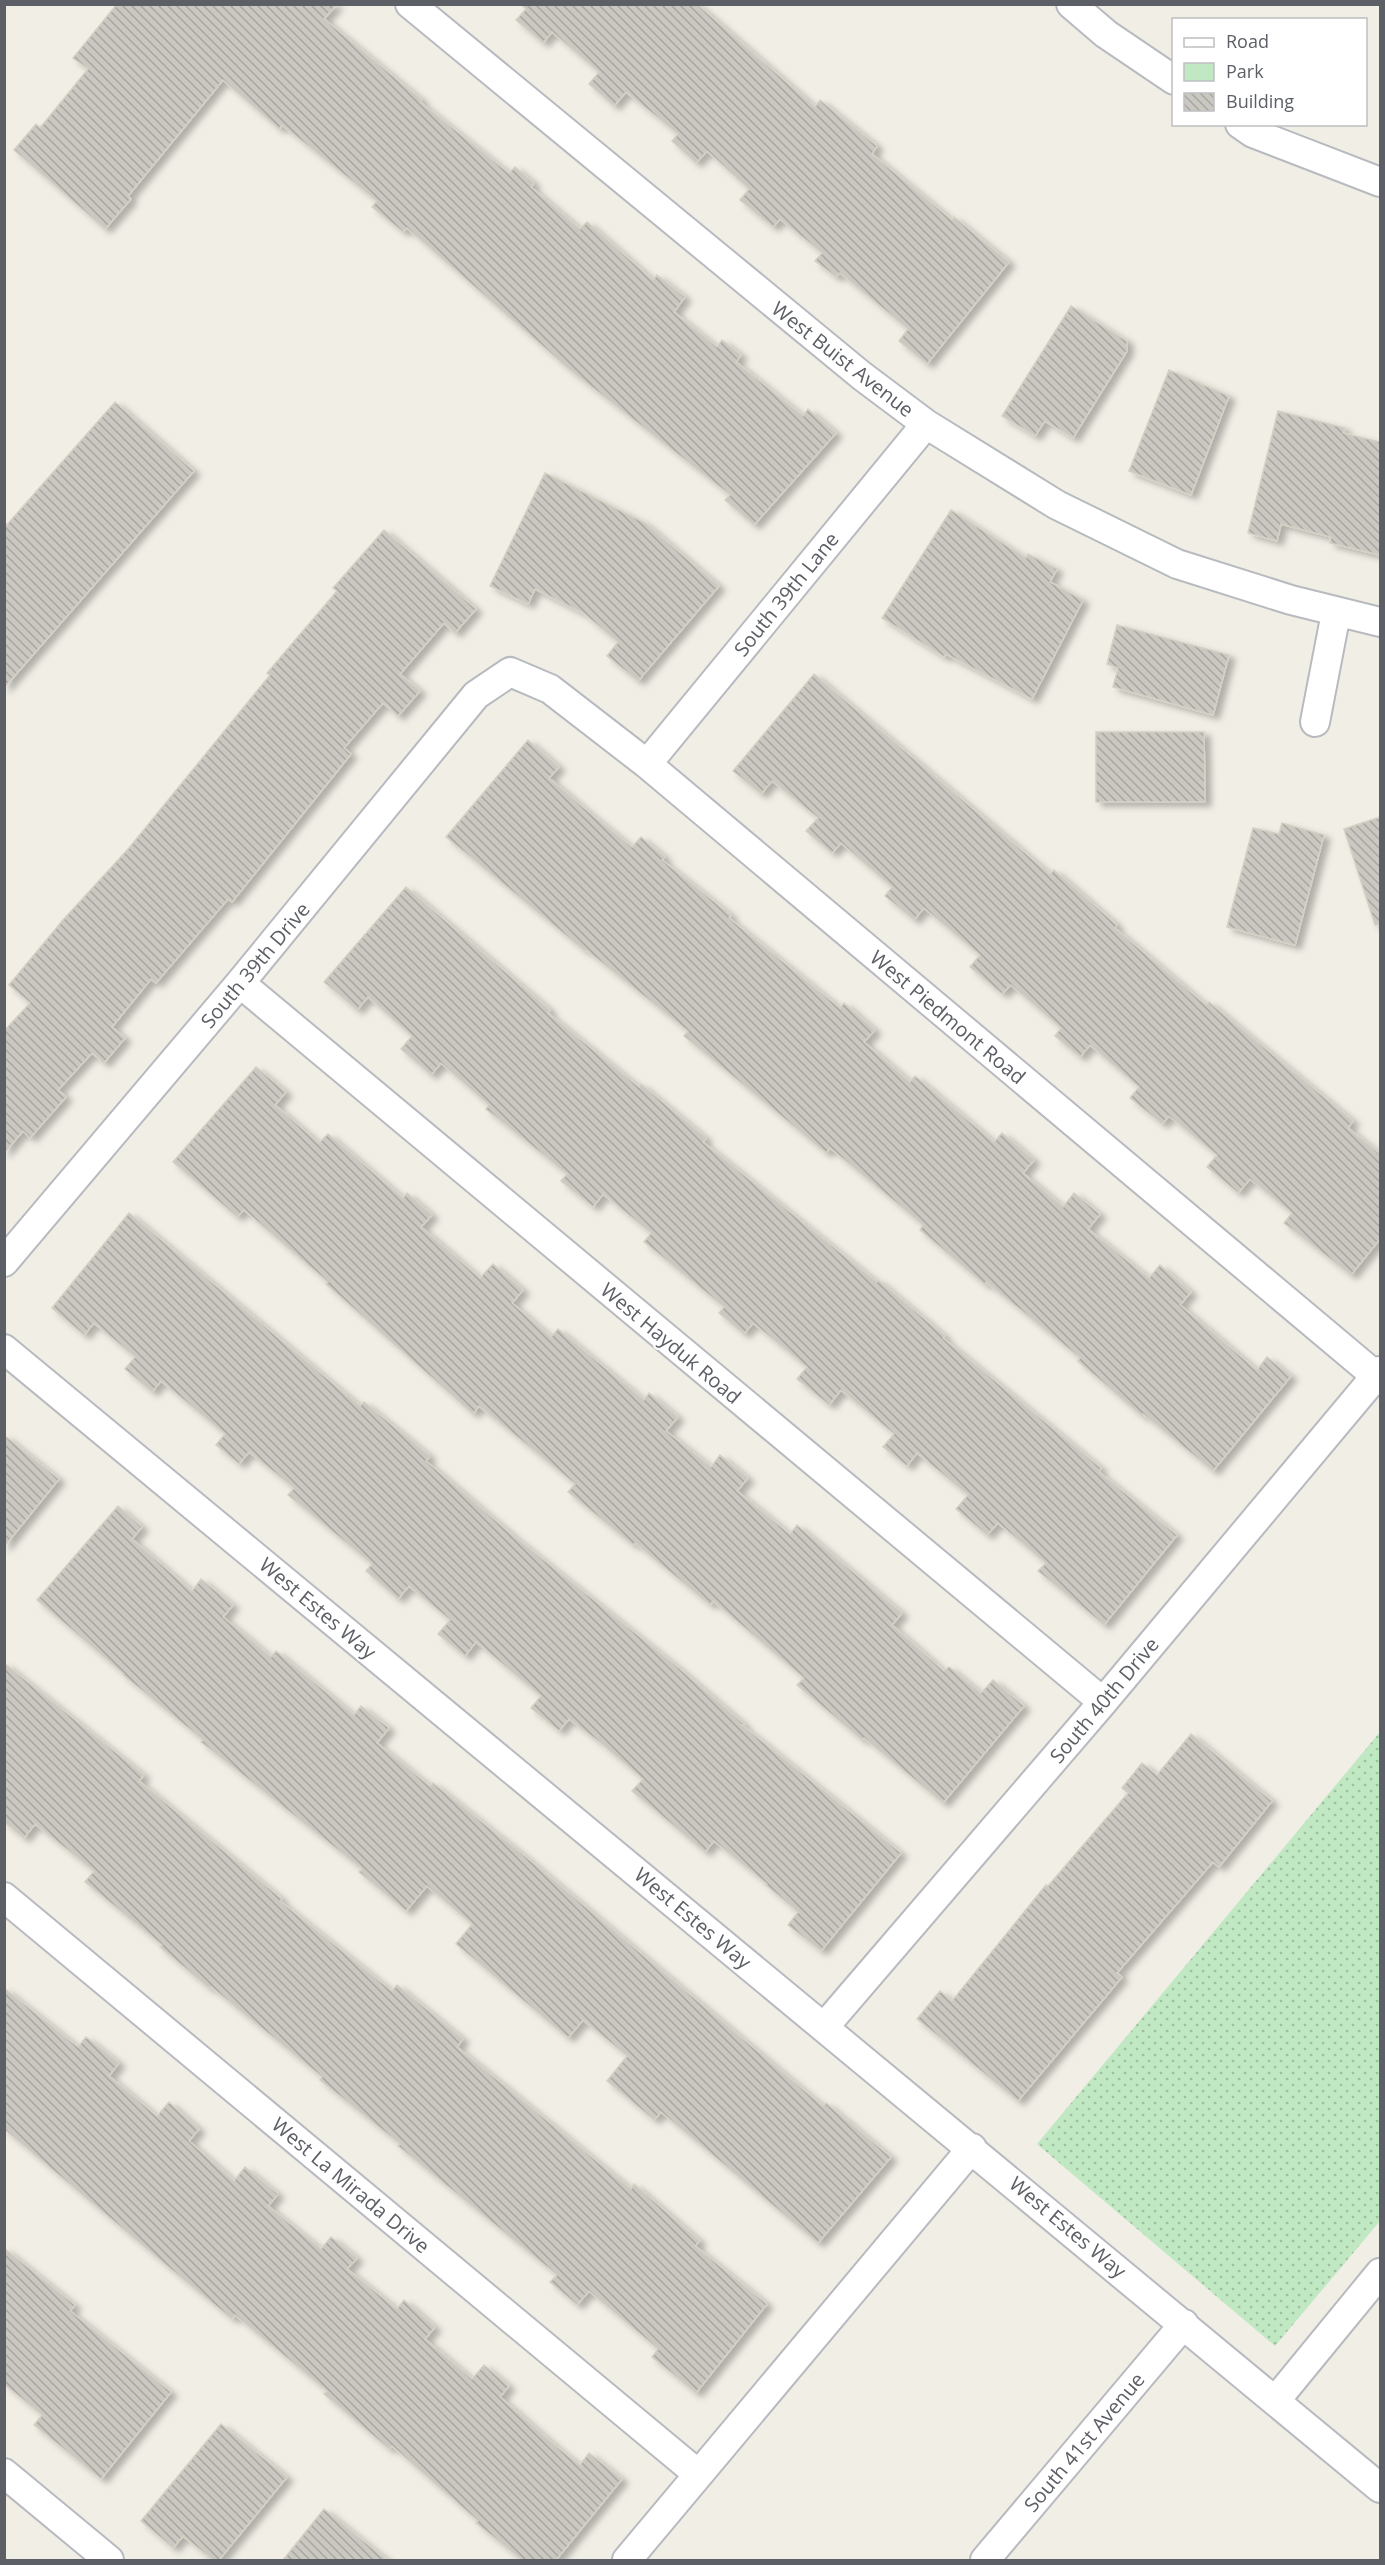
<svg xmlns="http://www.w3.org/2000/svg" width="1385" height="2565" viewBox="0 0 1385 2565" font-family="'Open Sans',sans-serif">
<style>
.green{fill:url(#green-dots)}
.building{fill:url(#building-back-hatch);stroke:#d5d0c3;stroke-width:1.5;filter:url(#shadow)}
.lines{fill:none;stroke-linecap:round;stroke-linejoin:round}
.street-casing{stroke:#b7babf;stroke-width:32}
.street{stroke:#fff;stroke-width:28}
.labels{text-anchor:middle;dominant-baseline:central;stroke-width:4.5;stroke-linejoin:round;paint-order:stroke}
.street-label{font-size:20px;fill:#5c6066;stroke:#fff}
</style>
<defs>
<pattern id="green-dots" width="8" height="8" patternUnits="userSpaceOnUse" patternTransform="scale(1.5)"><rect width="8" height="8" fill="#c0e8c2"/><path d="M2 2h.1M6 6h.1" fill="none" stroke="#9fbfa1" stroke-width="1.8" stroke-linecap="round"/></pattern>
<pattern id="building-back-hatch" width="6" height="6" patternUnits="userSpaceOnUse" patternTransform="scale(1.5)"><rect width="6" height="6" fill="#cbc8c2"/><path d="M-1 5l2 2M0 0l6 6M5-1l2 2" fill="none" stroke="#a8a6a1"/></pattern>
<filter id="shadow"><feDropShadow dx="6" dy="4" stdDeviation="3" flood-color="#0004"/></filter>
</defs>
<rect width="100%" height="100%" fill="#f0eee5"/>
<path class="green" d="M 1380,1732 L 1380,2221 L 1275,2346 L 1037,2144 Z"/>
<path class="building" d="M 117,4 L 337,4 L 324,19 L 422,100 L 420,102 L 509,173 L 515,167 L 534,183 L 531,187 L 580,229 L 587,222 L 653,280 L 657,275 L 685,297 L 674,312 L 717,347 L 722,340 L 741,355 L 736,362 L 803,416 L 808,409 L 836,433 L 754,525 L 725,500 L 730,495 L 570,370 L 407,228 L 403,232 L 372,207 L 377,201 L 282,125 L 279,129 L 223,80 L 128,196 L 131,199 L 105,229 L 14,150 L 36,124 L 40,128 L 88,69 L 73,58 Z
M 521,4 L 697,4 L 815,107 L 820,100 L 877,146 L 872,154 L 952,220 L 954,217 L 1009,262 L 927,364 L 899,341 L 908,329 L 840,273 L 836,277 L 815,261 L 822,253 L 780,219 L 773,227 L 740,200 L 749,189 L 707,151 L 696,163 L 672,141 L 678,134 L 626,92 L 614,106 L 589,84 L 599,72 L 552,32 L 543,43 L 516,20 L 526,9 Z
M 1071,306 L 1127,341 L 1127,351 L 1073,438 L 1045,421 L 1035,436 L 1002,416 Z
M 1169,370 L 1229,396 L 1191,495 L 1129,471 Z
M 115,402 L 194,471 L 4,688 L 4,528 Z
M 1278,411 L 1345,428 L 1343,433 L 1380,442 L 1380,555 L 1330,543 L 1331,537 L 1281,524 L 1277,541 L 1248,533 Z
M 545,473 L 645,523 L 719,586 L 638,681 L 607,656 L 618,642 L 583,613 L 535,589 L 528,604 L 490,586 Z
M 951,510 L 1026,558 L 1028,554 L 1057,569 L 1050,582 L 1083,600 L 1032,699 L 946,654 L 944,657 L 882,618 Z
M 384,530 L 476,609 L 455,633 L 444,623 L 400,674 L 420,691 L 398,716 L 383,703 L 344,748 L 351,754 L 232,902 L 228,899 L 156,983 L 151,979 L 112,1027 L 125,1038 L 104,1063 L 92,1053 L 58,1090 L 66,1097 L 30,1138 L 23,1131 L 4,1153 L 4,1031 L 30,1003 L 9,985 L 63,920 L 129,848 L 270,675 L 267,673 L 337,591 L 333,588 Z
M 1117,625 L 1229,655 L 1213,715 L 1113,687 L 1118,668 L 1107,664 Z
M 814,674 L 1050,874 L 1054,870 L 1117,925 L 1115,928 L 1206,1005 L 1209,1002 L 1353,1121 L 1348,1128 L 1380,1154 L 1380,1239 L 1351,1275 L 1284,1223 L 1292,1213 L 1250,1179 L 1238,1193 L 1207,1167 L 1217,1155 L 1169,1116 L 1162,1124 L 1130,1098 L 1139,1087 L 1090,1045 L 1080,1057 L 1055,1036 L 1061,1028 L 1011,985 L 1002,994 L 970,967 L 980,955 L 924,908 L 914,920 L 885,896 L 892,887 L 841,843 L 832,853 L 806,831 L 818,818 L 772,781 L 761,794 L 733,771 Z
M 1096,732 L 1204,732 L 1205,802 L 1096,802 Z
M 528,740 L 559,767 L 549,778 L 590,813 L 632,847 L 641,837 L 665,857 L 662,860 L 731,915 L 729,918 L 840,1008 L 844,1003 L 875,1030 L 864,1042 L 910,1082 L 915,1076 L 994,1142 L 1002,1133 L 1034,1160 L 1023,1173 L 1063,1207 L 1074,1193 L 1100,1214 L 1088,1229 L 1149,1278 L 1160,1265 L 1191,1292 L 1180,1305 L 1257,1370 L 1267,1357 L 1291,1376 L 1213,1471 L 1143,1414 L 1142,1416 L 1078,1361 L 1080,1358 L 986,1282 L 985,1285 L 920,1230 L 923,1225 L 830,1148 L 826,1153 L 684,1036 L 688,1031 L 586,950 L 585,951 L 446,837 Z
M 1380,817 L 1380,924 L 1375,925 L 1344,829 Z
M 1282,823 L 1324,835 L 1295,945 L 1227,927 L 1253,828 L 1279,834 Z
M 406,887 L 550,1010 L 548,1013 L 639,1087 L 641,1084 L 706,1138 L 703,1142 L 877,1282 L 878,1280 L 945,1336 L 943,1338 L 1101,1468 L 1099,1472 L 1177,1535 L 1104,1625 L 1038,1571 L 1046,1563 L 998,1523 L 987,1535 L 956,1509 L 968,1495 L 917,1453 L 907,1466 L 883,1447 L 894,1434 L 841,1390 L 829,1405 L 797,1379 L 807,1367 L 753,1323 L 744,1334 L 719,1313 L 724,1307 L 644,1242 L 651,1233 L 603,1194 L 593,1207 L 561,1181 L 567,1174 L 486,1109 L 489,1105 L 441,1063 L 431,1075 L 401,1049 L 412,1036 L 368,997 L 357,1010 L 324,982 Z
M 256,1067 L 286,1092 L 275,1105 L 319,1143 L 328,1134 L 403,1198 L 407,1193 L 432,1215 L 421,1227 L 480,1278 L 493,1264 L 523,1290 L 512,1303 L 551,1337 L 558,1329 L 644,1400 L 649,1393 L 678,1417 L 666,1431 L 711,1467 L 720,1455 L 748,1478 L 737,1491 L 790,1534 L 797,1525 L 902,1613 L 892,1625 L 944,1671 L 949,1667 L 981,1693 L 993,1680 L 1024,1706 L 943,1803 L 864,1738 L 862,1740 L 797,1685 L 804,1678 L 713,1601 L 710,1605 L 635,1543 L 633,1545 L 568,1492 L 575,1484 L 479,1406 L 473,1414 L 326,1284 L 328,1282 L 244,1210 L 237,1217 L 173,1162 Z
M 129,1213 L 360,1406 L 364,1402 L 430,1456 L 426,1461 L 515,1537 L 679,1668 L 744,1724 L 742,1725 L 901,1853 L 821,1951 L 788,1925 L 798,1912 L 766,1885 L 767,1884 L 714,1841 L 705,1852 L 632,1791 L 643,1779 L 602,1744 L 569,1719 L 559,1731 L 531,1708 L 541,1696 L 476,1642 L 465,1656 L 438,1634 L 450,1620 L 409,1586 L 398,1599 L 366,1571 L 372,1564 L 288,1495 L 294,1488 L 249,1452 L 239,1464 L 216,1445 L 225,1434 L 161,1381 L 152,1392 L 125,1369 L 135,1357 L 94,1323 L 84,1335 L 52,1308 Z
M 4,1435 L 59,1479 L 4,1547 Z
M 118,1506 L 142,1527 L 132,1539 L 192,1591 L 201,1579 L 233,1605 L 223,1617 L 271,1657 L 276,1651 L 354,1715 L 361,1706 L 389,1728 L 377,1743 L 430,1786 L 433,1783 L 526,1857 L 823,2106 L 826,2103 L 891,2157 L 818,2243 L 661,2112 L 654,2120 L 607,2081 L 627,2056 L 583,2020 L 568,2038 L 456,1944 L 472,1924 L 427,1886 L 406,1911 L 359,1872 L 362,1869 L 201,1742 L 203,1740 L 123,1675 L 124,1674 L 37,1600 Z
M 4,1663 L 144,1775 L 139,1781 L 282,1899 L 280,1901 L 392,1991 L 397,1985 L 463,2039 L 457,2047 L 631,2189 L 634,2184 L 700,2241 L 695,2246 L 767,2304 L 696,2393 L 652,2357 L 658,2349 L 589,2291 L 577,2305 L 550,2282 L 557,2275 L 398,2146 L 400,2144 L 320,2080 L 322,2077 L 211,1987 L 209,1988 L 160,1947 L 162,1945 L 85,1882 L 94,1871 L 35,1824 L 24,1838 L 4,1822 Z
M 1191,1734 L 1272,1801 L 1219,1867 L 1213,1862 L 1117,1973 L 1122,1977 L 1018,2101 L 917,2019 L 940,1991 L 952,2001 L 1046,1885 L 1048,1886 L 1128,1793 L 1122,1788 L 1142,1763 L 1157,1775 Z
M 4,1988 L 78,2047 L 86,2037 L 119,2063 L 109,2076 L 157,2116 L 169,2102 L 199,2129 L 189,2141 L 234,2181 L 245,2167 L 278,2194 L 268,2206 L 321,2249 L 331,2237 L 357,2258 L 347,2269 L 397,2309 L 404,2300 L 435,2327 L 425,2339 L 472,2379 L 484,2365 L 509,2386 L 500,2397 L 557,2447 L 580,2465 L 589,2453 L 622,2479 L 556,2560 L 522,2560 L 476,2523 L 478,2521 L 392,2446 L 389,2449 L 324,2394 L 327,2391 L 235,2315 L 232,2319 L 172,2270 L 4,2129 Z
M 4,2248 L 75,2305 L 70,2311 L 171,2392 L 101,2479 L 34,2425 L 42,2415 L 4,2384 Z
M 221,2424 L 287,2477 L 219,2560 L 213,2560 L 183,2536 L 173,2548 L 141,2521 Z
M 324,2509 L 387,2560 L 283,2560 Z"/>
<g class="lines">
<defs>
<path id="street" d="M 410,4 L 862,376 L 926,424 L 1057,505 L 1177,564 L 1291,600 L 1380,622
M 1071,4 L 1106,34 L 1174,80
M 1240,124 L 1253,133 L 1380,182
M 1315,722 L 1336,613
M 647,764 L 926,424
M 240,983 L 1103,1702
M 4,1262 L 240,983 L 476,695 L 510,672 L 550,689 L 647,764 L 1376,1376
M 4,1349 L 1380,2488
M 4,1897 L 698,2474
M 825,2026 L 1103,1702 L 1380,1371
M 1276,2400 L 1380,2273
M 4,2473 L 109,2560
M 627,2560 L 972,2148
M 985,2560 L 1184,2324"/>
</defs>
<use href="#street" class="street-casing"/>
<use href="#street" class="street"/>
</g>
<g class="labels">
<g class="street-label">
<text transform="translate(843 359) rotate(38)">West Buist Avenue</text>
<text transform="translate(786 594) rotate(-51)">South 39th Lane</text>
<text transform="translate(255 965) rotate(-50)">South 39th Drive</text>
<text transform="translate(948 1017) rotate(40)">West Piedmont Road</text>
<text transform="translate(671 1343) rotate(40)">West Hayduk Road</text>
<text transform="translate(318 1608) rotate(40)">West Estes Way</text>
<text transform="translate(1104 1700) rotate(-50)">South 40th Drive</text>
<text transform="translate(693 1918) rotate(40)">West Estes Way</text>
<text transform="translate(351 2185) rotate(40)">West La Mirada Drive</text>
<text transform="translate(1068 2227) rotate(40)">West Estes Way</text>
<text transform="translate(1084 2442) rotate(-50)">South 41st Avenue</text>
</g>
</g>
<rect width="1385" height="2565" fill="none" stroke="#5c6066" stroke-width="12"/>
<rect x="1172" y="18" width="195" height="108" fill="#ffffff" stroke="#bebfc2" stroke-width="1.5"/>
<rect x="1184" y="38" width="30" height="9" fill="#ffffff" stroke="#bebfc2" stroke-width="1.5"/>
<text x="1226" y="48" font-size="18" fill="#5c6066">Road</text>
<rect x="1184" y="63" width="30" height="18" fill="#c0e8c2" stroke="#bebfc2" stroke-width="1.5"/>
<text x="1226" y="78" font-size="18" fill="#5c6066">Park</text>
<rect x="1184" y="93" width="30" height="18" fill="url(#building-back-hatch)" stroke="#bebfc2" stroke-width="1.5"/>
<text x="1226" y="108" font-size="18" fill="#5c6066">Building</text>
</svg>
